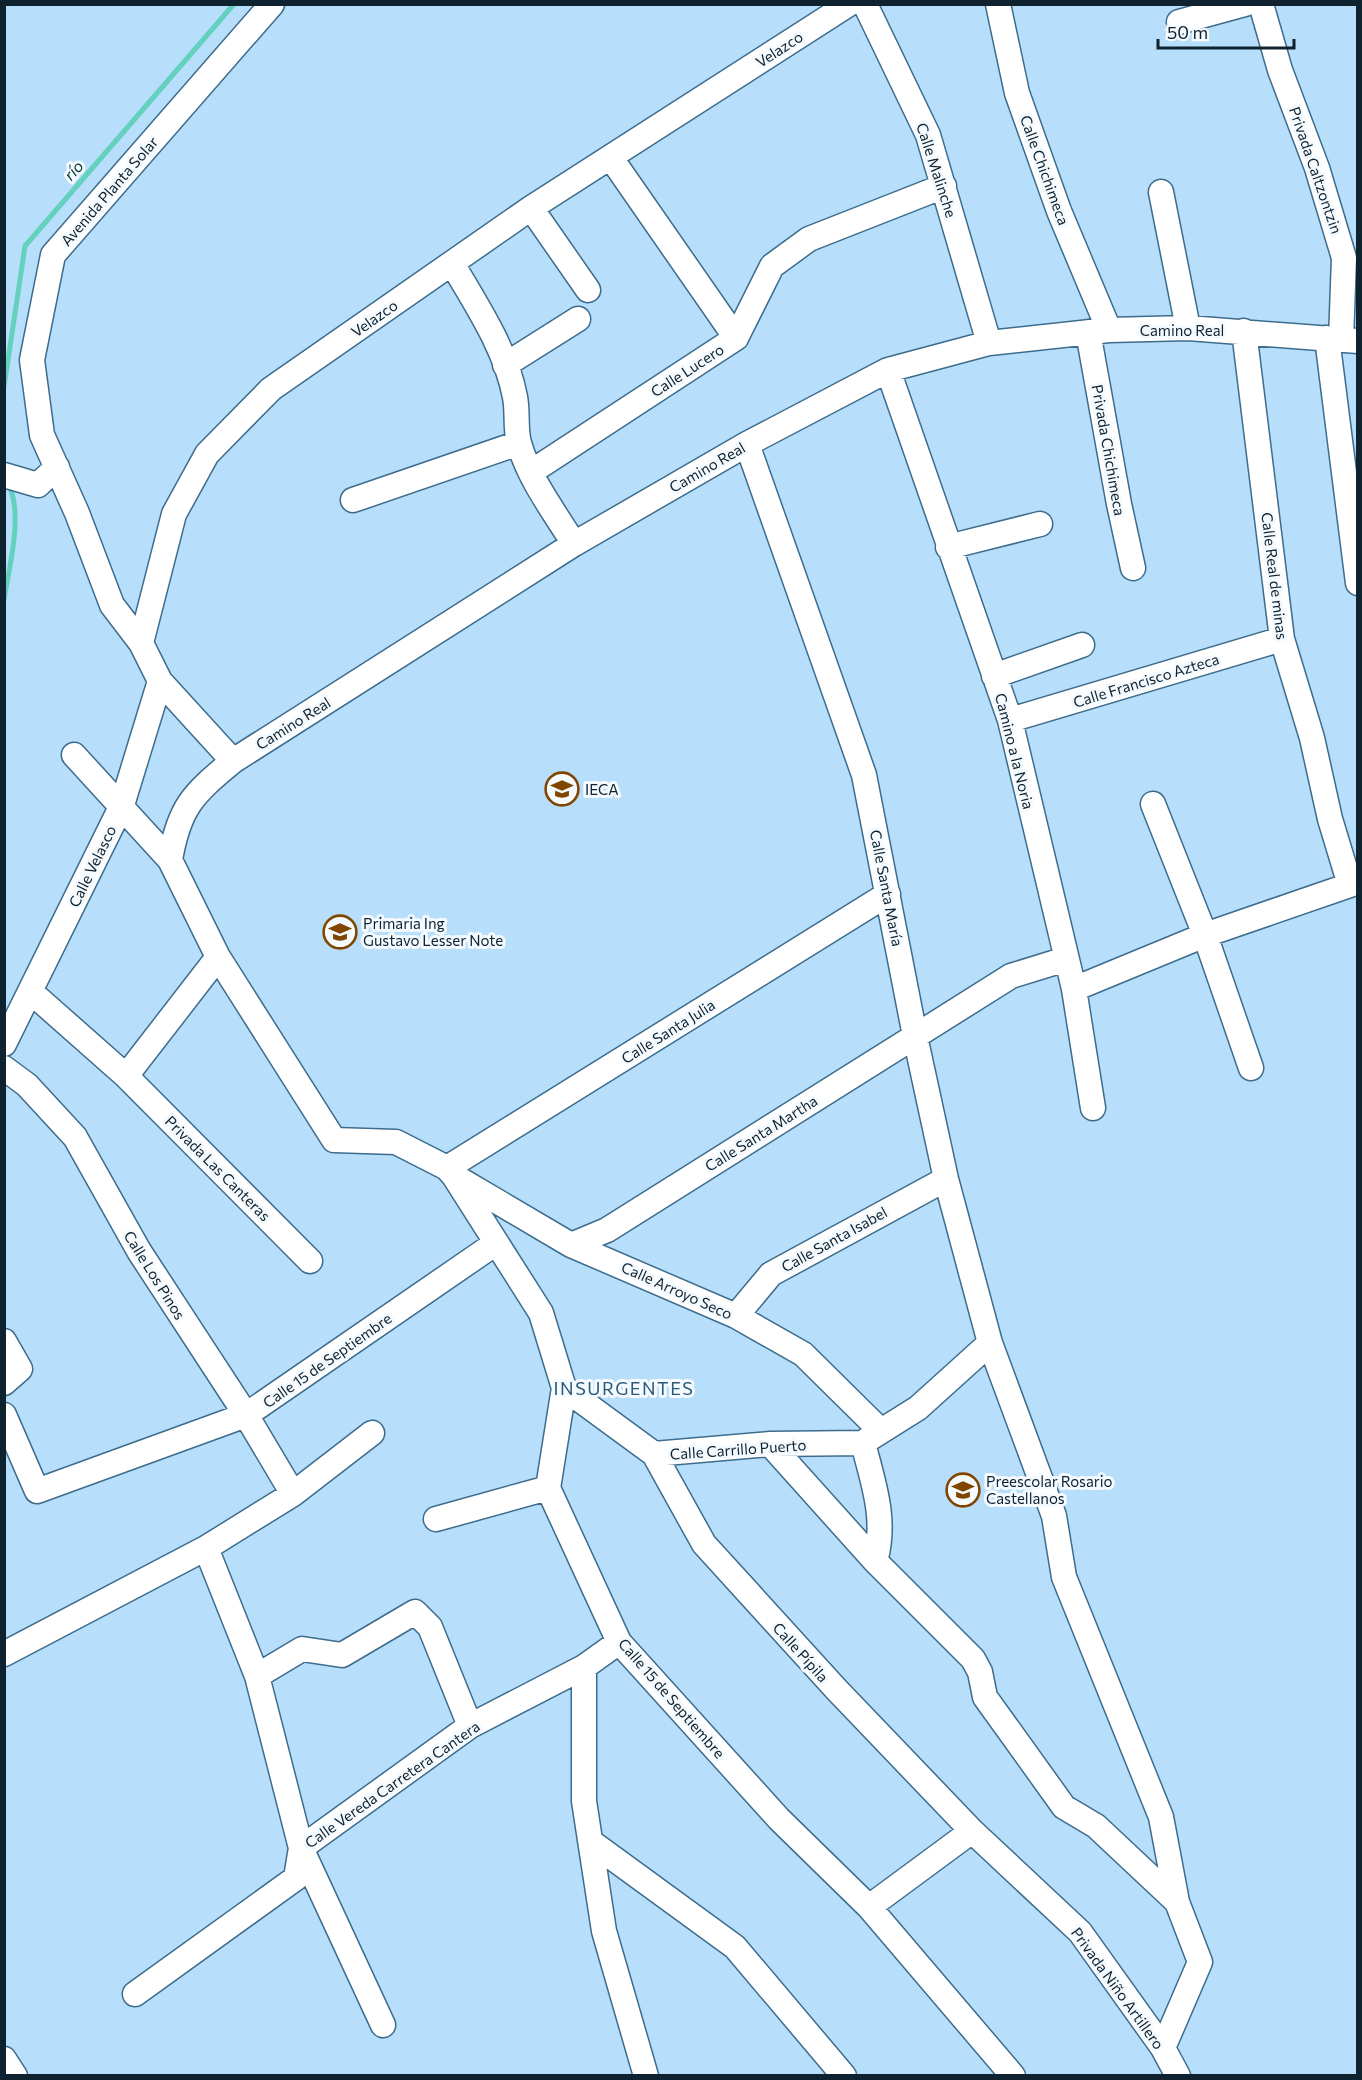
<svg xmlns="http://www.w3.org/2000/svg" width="1362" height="2080" viewBox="0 0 1362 2080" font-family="Commissioner,sans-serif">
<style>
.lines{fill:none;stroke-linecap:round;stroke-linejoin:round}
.stream{stroke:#64d1be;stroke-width:5}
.minor-casing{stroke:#3d6c8c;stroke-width:27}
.minor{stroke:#fff;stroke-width:24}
.labels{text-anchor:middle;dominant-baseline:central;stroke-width:6;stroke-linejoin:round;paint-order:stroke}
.street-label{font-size:15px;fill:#0e222f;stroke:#f5fafe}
.poi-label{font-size:15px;fill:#0e222f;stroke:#f5fafe;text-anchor:start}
.water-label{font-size:16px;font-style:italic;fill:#023730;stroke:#f5fafe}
.quarter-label{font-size:18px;letter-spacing:1.5px;fill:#2c5b7a;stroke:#f5fafe}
</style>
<rect width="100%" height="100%" fill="#b7defb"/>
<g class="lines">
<path class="stream" d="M 4,387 L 25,246 L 234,4
M 4,600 C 9,568 24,512 8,484"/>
<defs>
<path id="minor" d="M 865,4 L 928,135 L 989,343
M 998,4 L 1017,93 L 1059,211 L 1109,330
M 1261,4 L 1280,70 L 1317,168 L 1344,258 L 1341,340
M 1179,22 L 1245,4
M 611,158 L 736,338
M 1161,192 L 1188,328
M 531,208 L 588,290
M 453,265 C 477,306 506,349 515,397 C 518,412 515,429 519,443 C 529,479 555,513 574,544
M 1088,332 L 1119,504 L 1133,568
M 1327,338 L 1358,583
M 505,365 L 578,319
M 888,370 L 1010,720 L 1074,989 L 1093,1108
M 747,444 L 864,775 L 915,1036 L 946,1179 L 990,1343 L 1054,1516 L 1064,1577 L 1161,1817 L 1177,1902 L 1200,1962 L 1163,2048
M 531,472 L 736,338 L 772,266 L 809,239 L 944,186
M 4,475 L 38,485 L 57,467
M 353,500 L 519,443
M 948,547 L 1040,524
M 141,643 L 174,514 L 207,454 L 271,389 L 531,208 L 849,4
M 994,676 L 1082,645
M 1010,720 L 1282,639
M 74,755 L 170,860 L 218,957 L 334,1140 L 396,1142 L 447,1168 L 454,1176 L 541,1313 L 564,1388 L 548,1488 L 619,1642 L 779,1819 L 869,1907 L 1013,2076
M 233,761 L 160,681 L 141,643 L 112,605 L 77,513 L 42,435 L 32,360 L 53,255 L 272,4
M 1153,804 L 1205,935 L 1251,1068
M 170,860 C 179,807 193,794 233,761 L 574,544 L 747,444 L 888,370 L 989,343 L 1109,330 L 1188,328 L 1358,341
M 1074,989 L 1205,935 L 1350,885 L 1330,819 L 1312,738 L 1282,639 L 1244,331
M 31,992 L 126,1076 L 310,1261
M 4,1044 L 122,805 L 160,681
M 4,1068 L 27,1085 L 75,1137 L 139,1251 L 246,1415 L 293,1494
M 126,1076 L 218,957
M 447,1168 L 888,894
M 459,1179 L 571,1245 L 736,1316 L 803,1354 L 881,1431
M 571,1245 L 607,1230 L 1011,976 L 1066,959
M 736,1316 L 771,1274 L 946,1179
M 4,1341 L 20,1369 L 4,1383
M 564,1388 L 654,1454 L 770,1444 L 863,1443
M 4,1415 L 37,1491 L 246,1415 L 496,1243
M 867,1440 L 918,1408 L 990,1343
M 863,1443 C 873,1482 887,1520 875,1561
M 770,1444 L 875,1561 L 973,1659 L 980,1672 L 985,1697 L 1064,1807 L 1096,1826 L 1177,1902
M 654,1454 L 704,1544 L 836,1689 L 972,1831 L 1080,1932 L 1163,2048 L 1178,2076
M 436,1519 L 548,1488
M 206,1548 L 257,1676 L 301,1848 L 383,2025
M 4,1654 L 206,1548 L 293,1494 L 372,1433
M 584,1667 L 584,1801 L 604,1931 L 646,2076
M 257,1676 L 302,1649 L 342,1655 L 415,1612 L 430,1627 L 470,1726
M 591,1842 L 735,1947 L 844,2076
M 869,1907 L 972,1831
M 135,1994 L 296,1878 L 301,1848 L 470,1726 L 584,1667 L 619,1642
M 4,2059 L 15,2076"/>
</defs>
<use href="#minor" class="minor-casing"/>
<use href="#minor" class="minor"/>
</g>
<defs>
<symbol id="university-ring" viewBox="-11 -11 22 22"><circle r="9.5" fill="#f5fafe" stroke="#814500" stroke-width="1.5"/><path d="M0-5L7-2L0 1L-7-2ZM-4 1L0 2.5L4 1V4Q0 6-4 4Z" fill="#814500"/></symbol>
<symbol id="school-ring" viewBox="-11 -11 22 22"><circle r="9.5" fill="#f5fafe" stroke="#814500" stroke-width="1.5"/><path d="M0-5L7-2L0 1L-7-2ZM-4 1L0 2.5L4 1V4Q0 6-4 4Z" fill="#814500"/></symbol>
</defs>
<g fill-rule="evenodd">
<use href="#university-ring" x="543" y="770" width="38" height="38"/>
<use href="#school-ring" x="321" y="913" width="38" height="38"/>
<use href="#school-ring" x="944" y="1471" width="38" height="38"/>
</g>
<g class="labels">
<g class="street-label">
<text transform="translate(779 49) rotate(-33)">Velazco</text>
<text transform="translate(937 170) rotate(72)">Calle Malinche</text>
<text transform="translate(1045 170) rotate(70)">Calle Chichimeca</text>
<text transform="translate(1316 170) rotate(71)">Privada Caltzontzin</text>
<text transform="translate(109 191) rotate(-49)">Avenida Planta Solar</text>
<text transform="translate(374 318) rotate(-35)">Velazco</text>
<text x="1182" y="330">Camino Real</text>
<text transform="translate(687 370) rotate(-33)">Calle Lucero</text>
<text transform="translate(1109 450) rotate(80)">Privada Chichimeca</text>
<text transform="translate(707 467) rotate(-30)">Camino Real</text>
<text transform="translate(1275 576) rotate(83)">Calle Real de minas</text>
<text transform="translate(1146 680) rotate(-17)">Calle Francisco Azteca</text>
<text transform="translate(293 723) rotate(-32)">Camino Real</text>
<text transform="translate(1015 751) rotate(76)">Camino a la Noria</text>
<text transform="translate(92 866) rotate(-64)">Calle Velasco</text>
<text transform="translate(887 888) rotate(79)">Calle Santa María</text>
<text transform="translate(668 1031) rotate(-32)">Calle Santa Julia</text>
<text transform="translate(761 1133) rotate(-32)">Calle Santa Martha</text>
<text transform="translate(218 1168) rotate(45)">Privada Las Canteras</text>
<text transform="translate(834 1239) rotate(-29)">Calle Santa Isabel</text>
<text transform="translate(155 1275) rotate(58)">Calle Los Pinos</text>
<text transform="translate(677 1290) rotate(24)">Calle Arroyo Seco</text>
<text transform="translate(327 1360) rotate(-35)">Calle 15 de Septiembre</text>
<text transform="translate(738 1449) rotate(-4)">Calle Carrillo Puerto</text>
<text transform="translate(801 1652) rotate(48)">Calle Pípila</text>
<text transform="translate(672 1698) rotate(49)">Calle 15 de Septiembre</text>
<text transform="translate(392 1784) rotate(-35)">Calle Vereda Carretera Cantera</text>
<text transform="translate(1118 1988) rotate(54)">Privada Niño Artillero</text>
</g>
<g class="poi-label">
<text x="585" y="789">IECA</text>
<text x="363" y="923">Primaria Ing<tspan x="363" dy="17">Gustavo Lesser Note</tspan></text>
<text x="986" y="1481">Preescolar Rosario<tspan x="986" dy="17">Castellanos</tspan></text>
</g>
<g class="water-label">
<text transform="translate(73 170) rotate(-49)">río</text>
</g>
<g class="quarter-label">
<text x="624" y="1388">INSURGENTES</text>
</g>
</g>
<rect width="1362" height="2080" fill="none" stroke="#0e222f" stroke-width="12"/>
<path d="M1158 39v9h136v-9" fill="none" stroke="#0e222f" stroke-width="3"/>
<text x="1167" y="39" font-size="18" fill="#0e222f" stroke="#f5fafe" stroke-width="4.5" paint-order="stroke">50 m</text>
</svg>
